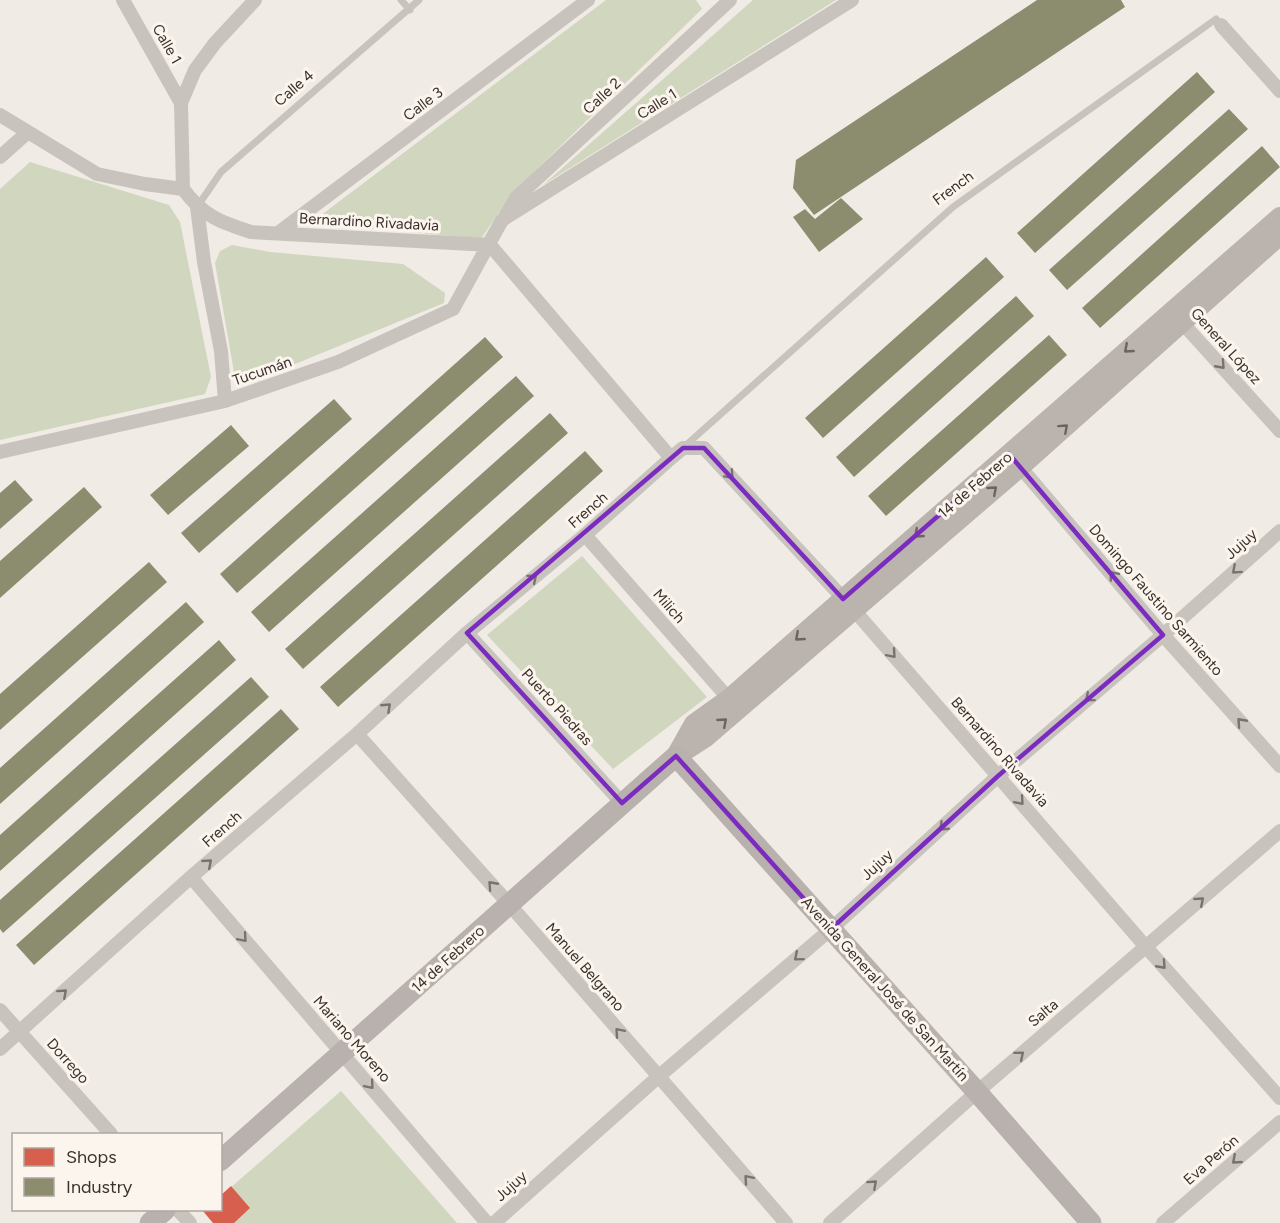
<svg xmlns="http://www.w3.org/2000/svg" width="1280" height="1223" viewBox="0 0 1280 1223" font-family="Figtree,sans-serif">
<style>
.green{fill:#d1d6bf}
.shops{fill:#d6604d}
.industry{fill:#8c8c6e}
.lines{fill:none;stroke-linecap:round;stroke-linejoin:round}
.lane{stroke:#c9c3be;stroke-width:7}
.street{stroke:#c9c3be;stroke-width:14}
.secondary{stroke:#bab3ae;stroke-width:20}
.primary{stroke:#b8b1ad;stroke-width:21}
.oneway{stroke:#6e645f}
.oneway2{stroke:#7b726d}
.marked{fill:none;stroke:#7b2cbf;stroke-width:4.5;stroke-linejoin:round}
.labels{text-anchor:middle;dominant-baseline:central;stroke-width:6;stroke-linejoin:round;paint-order:stroke}
.street-label{font-size:15px;fill:#3b302b;stroke:#fbf5ee}
</style>
<rect width="100%" height="100%" fill="#f0ebe5"/>
<path class="green" d="M 606,0 L 696,0 L 702,9 L 510,195 L 481,239 L 312,222 Z
M 753,0 L 836,0 L 543,185 Z
M 30,162 L 169,205 L 180,222 L 211,377 L 205,394 L 0,440 L 0,189 Z
M 232,245 L 270,252 L 403,264 L 445,293 L 444,303 L 273,373 L 248,379 L 234,372 L 215,263 L 220,251 Z
M 582,556 L 707,697 L 613,769 L 487,635 Z
M 341,1091 L 457,1223 L 213,1223 L 203,1211 L 205,1210 L 220,1210 L 221,1196 Z"/>
<path class="shops" d="M 231,1186 L 250,1208 L 234,1223 L 213,1223 L 203,1211 L 205,1210 L 220,1210 L 220,1196 Z"/>
<path class="industry" d="M 1037,0 L 1121,0 L 1125,7 L 814,215 L 793,188 L 796,160 Z
M 1197,72 L 1215,92 L 1035,253 L 1017,233 Z
M 1229,109 L 1248,129 L 1067,290 L 1049,270 Z
M 1262,146 L 1280,167 L 1100,328 L 1082,308 Z
M 841,198 L 863,219 L 819,252 L 793,217 L 805,209 L 815,219 Z
M 986,257 L 1004,277 L 823,438 L 805,418 Z
M 1016,296 L 1034,316 L 854,477 L 836,457 Z
M 1049,335 L 1067,355 L 886,516 L 868,496 Z
M 485,337 L 503,357 L 237,593 L 220,574 Z
M 516,376 L 534,396 L 269,632 L 251,612 Z
M 334,399 L 352,419 L 199,553 L 181,533 Z
M 550,413 L 568,433 L 303,669 L 285,649 Z
M 231,425 L 249,446 L 168,515 L 150,495 Z
M 585,451 L 603,471 L 338,707 L 320,687 Z
M 15,480 L 33,500 L 0,529 L 0,493 Z
M 84,487 L 102,507 L 0,598 L 0,561 Z
M 149,562 L 167,582 L 0,730 L 0,694 Z
M 186,602 L 204,622 L 0,804 L 0,768 Z
M 219,640 L 236,660 L 0,871 L 0,835 Z
M 251,677 L 269,697 L 3,933 L 0,929 L 0,900 Z
M 281,709 L 299,729 L 34,965 L 16,945 Z"/>
<g class="lines">
<path class="lane" d="M 401,0 L 410,10
M 197,207 L 221,172 L 419,0
M 685,446 L 953,207 L 1216,19 L 1221,25"/>
<path class="street" d="M 123,0 L 181,103
M 1221,25 L 1280,91
M 0,115 L 97,174 L 145,184 L 183,189 C 203,216 220,222 251,232 L 490,245 L 671,458
M 0,157 L 28,132
M 183,189 L 181,103 L 195,70 L 215,43 L 255,0
M 197,207 L 204,262 L 221,351 L 225,401
M 505,216 L 516,198 L 730,0
M 278,233 L 588,0
M 1177,317 L 1280,431
M 0,452 L 225,401 L 338,362 L 453,309 L 502,220 L 852,0
M 1016,462 L 1163,635 L 1280,766
M 585,535 L 729,699
M 467,633 L 622,803
M 357,734 L 509,904 L 786,1223
M 191,877 L 487,1223
M 0,1010 L 111,1134
M 0,1049 L 191,877 L 357,734 L 467,633 L 585,535 L 671,458 L 683,448 L 704,448 L 854,610 L 1146,947 L 1280,1098
M 178,1210 L 190,1223
M 494,1223 L 658,1077 L 831,929 L 998,776 L 1163,635 L 1280,531
M 830,1223 L 977,1092 L 1280,831
M 1163,1223 L 1280,1122"/>
<path class="secondary" d="M 678,755 L 706,737 L 1020,467 L 1280,235
M 676,756 L 694,724 L 729,699 L 1280,217"/>
<path class="primary" d="M 220,1161 L 676,756 L 977,1092 L 1091,1223
M 150,1223 L 165,1210"/>
</g>
<defs><path id="oneway-chevron" d="M-2-3.5L2.5 0L-2 3.5" fill="none" stroke-width="1.6" stroke-linecap="round" stroke-linejoin="round" transform="scale(1.5)"/></defs>
<g class="oneway">
<use href="#oneway-chevron" transform="translate(1128 349) rotate(139)"/>
<use href="#oneway-chevron" transform="translate(1064 428) rotate(-42)"/>
<use href="#oneway-chevron" transform="translate(993 490) rotate(-41)"/>
<use href="#oneway-chevron" transform="translate(918 534) rotate(139)"/>
<use href="#oneway-chevron" transform="translate(799 637) rotate(139)"/>
<use href="#oneway-chevron" transform="translate(723 722) rotate(-41)"/>
</g>
<g class="oneway2">
<use href="#oneway-chevron" transform="translate(1221 365) rotate(48)"/>
<use href="#oneway-chevron" transform="translate(730 475) rotate(47)"/>
<use href="#oneway-chevron" transform="translate(1236 570) rotate(138)"/>
<use href="#oneway-chevron" transform="translate(1113 575) rotate(-130)"/>
<use href="#oneway-chevron" transform="translate(533 578) rotate(-40)"/>
<use href="#oneway-chevron" transform="translate(892 654) rotate(49)"/>
<use href="#oneway-chevron" transform="translate(1089 698) rotate(140)"/>
<use href="#oneway-chevron" transform="translate(387 707) rotate(-43)"/>
<use href="#oneway-chevron" transform="translate(1241 722) rotate(-132)"/>
<use href="#oneway-chevron" transform="translate(1020 801) rotate(49)"/>
<use href="#oneway-chevron" transform="translate(943 827) rotate(137)"/>
<use href="#oneway-chevron" transform="translate(208 863) rotate(-41)"/>
<use href="#oneway-chevron" transform="translate(492 885) rotate(-132)"/>
<use href="#oneway-chevron" transform="translate(1200 901) rotate(-41)"/>
<use href="#oneway-chevron" transform="translate(243 938) rotate(49)"/>
<use href="#oneway-chevron" transform="translate(798 957) rotate(140)"/>
<use href="#oneway-chevron" transform="translate(1162 965) rotate(48)"/>
<use href="#oneway-chevron" transform="translate(63 993) rotate(-42)"/>
<use href="#oneway-chevron" transform="translate(619 1032) rotate(-131)"/>
<use href="#oneway-chevron" transform="translate(1020 1055) rotate(-40)"/>
<use href="#oneway-chevron" transform="translate(370 1085) rotate(50)"/>
<use href="#oneway-chevron" transform="translate(1236 1160) rotate(139)"/>
<use href="#oneway-chevron" transform="translate(748 1179) rotate(-131)"/>
<use href="#oneway-chevron" transform="translate(873 1184) rotate(-42)"/>
</g>
<path class="marked" d="M 683,448 L 704,448 L 843,599 L 1009,454 L 1163,635 L 998,776 L 831,929 L 676,756 L 622,803 L 467,633 Z"/>
<g class="labels">
<g class="street-label">
<text transform="translate(167 44) rotate(60)">Calle 1</text>
<text transform="translate(294 88) rotate(-41)">Calle 4</text>
<text transform="translate(602 96) rotate(-43)">Calle 2</text>
<text transform="translate(423 104) rotate(-37)">Calle 3</text>
<text transform="translate(657 104) rotate(-32)">Calle 1</text>
<text transform="translate(953 188) rotate(-37)">French</text>
<text transform="translate(369 222) rotate(3)">Bernardino Rivadavia</text>
<text transform="translate(1226 346) rotate(48)">General López</text>
<text transform="translate(262 371) rotate(-19)">Tucumán</text>
<text transform="translate(975 485) rotate(-41)">14 de Febrero</text>
<text transform="translate(588 510) rotate(-41)">French</text>
<text transform="translate(1241 544) rotate(-42)">Jujuy</text>
<text transform="translate(1156 600) rotate(49)">Domingo Faustino Sarmiento</text>
<text transform="translate(669 606) rotate(49)">Milich</text>
<text transform="translate(557 707) rotate(48)">Puerto Piedras</text>
<text transform="translate(1000 752) rotate(49)">Bernardino Rivadavia</text>
<text transform="translate(222 829) rotate(-41)">French</text>
<text transform="translate(877 865) rotate(-43)">Jujuy</text>
<text transform="translate(448 959) rotate(-42)">14 de Febrero</text>
<text transform="translate(585 967) rotate(49)">Manuel Belgrano</text>
<text transform="translate(885 989) rotate(48)">Avenida General José de San Martín</text>
<text transform="translate(1043 1013) rotate(-40)">Salta</text>
<text transform="translate(352 1039) rotate(49)">Mariano Moreno</text>
<text transform="translate(68 1061) rotate(48)">Dorrego</text>
<text transform="translate(1211 1160) rotate(-41)">Eva Perón</text>
<text transform="translate(511 1186) rotate(-42)">Jujuy</text>
</g>
</g>
<rect x="12" y="1133" width="210" height="78" fill="#fbf5ee" stroke="#aea6a0" stroke-width="1.5"/>
<rect x="24" y="1148" width="30" height="18" fill="#d6604d" stroke="#aea6a0" stroke-width="1.5"/>
<text x="66" y="1163" font-size="18" fill="#3b302b">Shops</text>
<rect x="24" y="1178" width="30" height="18" fill="#8c8c6e" stroke="#aea6a0" stroke-width="1.5"/>
<text x="66" y="1193" font-size="18" fill="#3b302b">Industry</text>
</svg>
